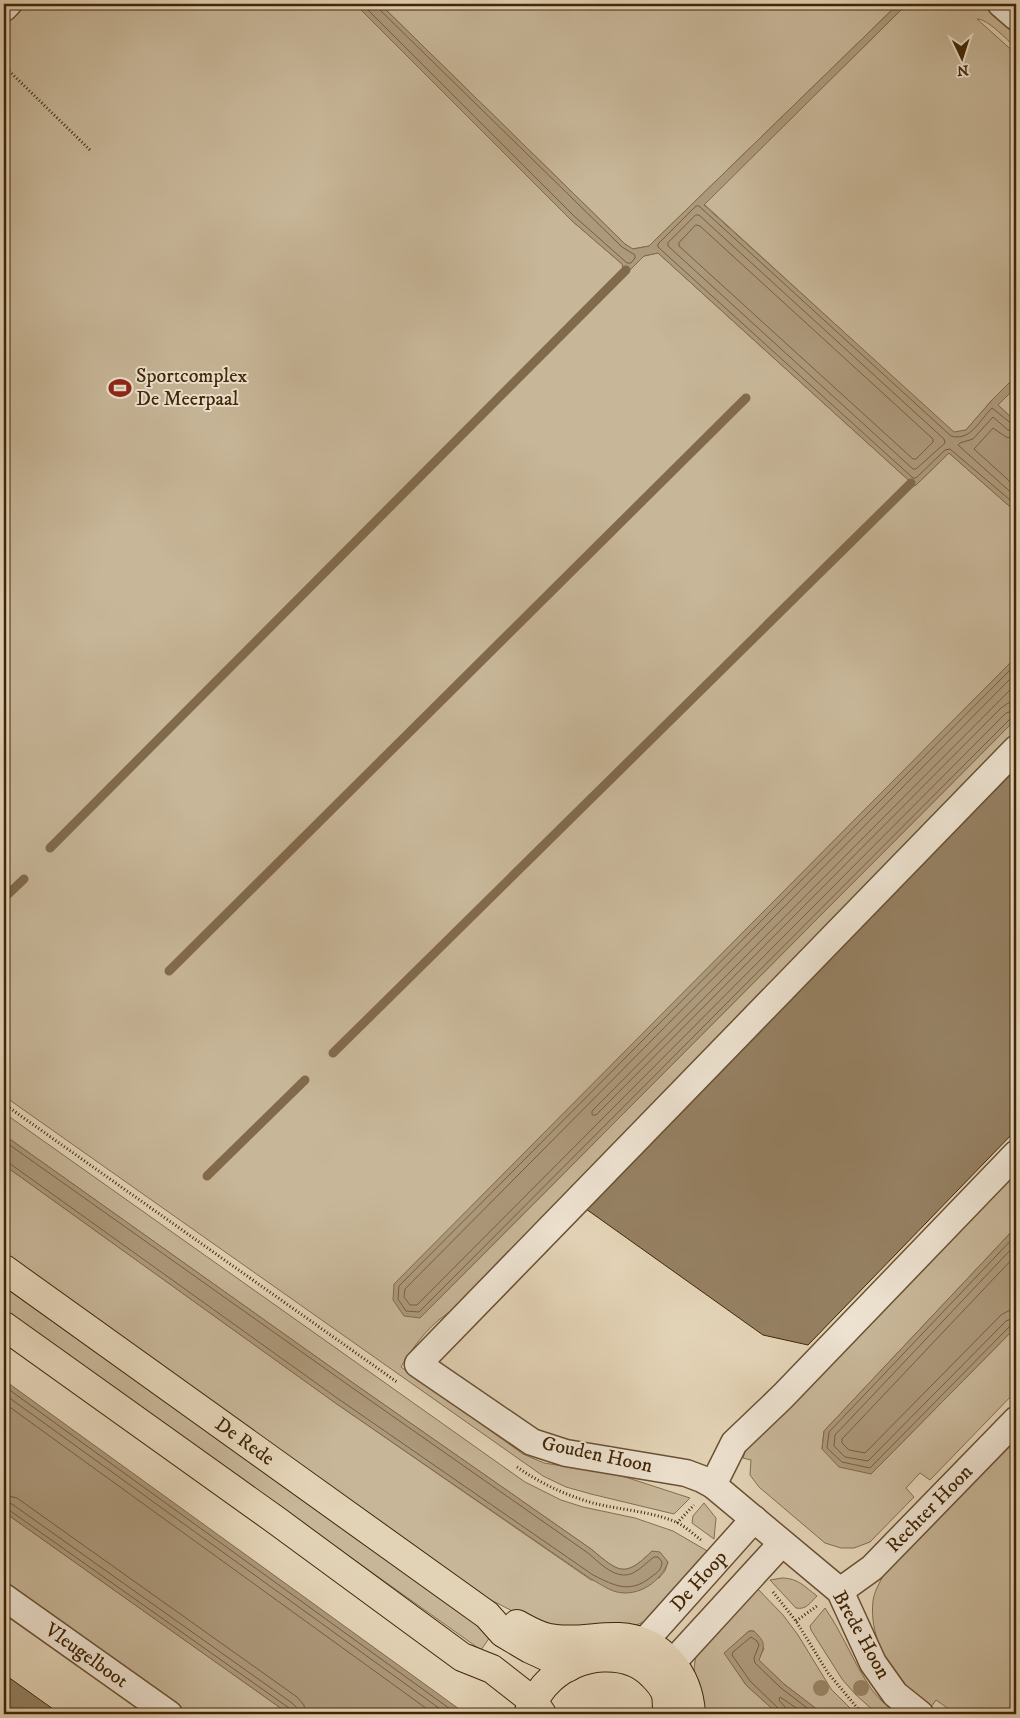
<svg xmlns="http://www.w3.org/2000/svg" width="1020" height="1718" viewBox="0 0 1020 1718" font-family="'IM FELL DW Pica',serif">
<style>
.green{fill:#c7b698;stroke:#846e50}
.water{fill:#ac987a;stroke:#816a4c}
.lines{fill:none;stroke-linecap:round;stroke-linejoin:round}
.shore{stroke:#765f40;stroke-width:1}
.stream{stroke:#816a4c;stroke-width:9}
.building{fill:#958062;stroke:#412607}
.minor-casing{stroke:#6a5133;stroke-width:29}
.major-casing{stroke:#412607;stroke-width:30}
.path{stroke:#412607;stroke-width:3;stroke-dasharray:1 2.5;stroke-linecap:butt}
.minor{stroke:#ede2d0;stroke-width:26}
.major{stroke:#e3d3b6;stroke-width:28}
.tree{fill:#998466}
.labels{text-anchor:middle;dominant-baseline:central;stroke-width:4;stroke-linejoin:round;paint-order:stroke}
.poi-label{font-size:20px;fill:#412607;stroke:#ede2d0;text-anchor:start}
.street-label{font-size:20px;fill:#412607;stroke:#ede2d0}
</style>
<rect width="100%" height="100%" fill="#e3d3b6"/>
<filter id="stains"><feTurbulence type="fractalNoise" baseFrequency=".004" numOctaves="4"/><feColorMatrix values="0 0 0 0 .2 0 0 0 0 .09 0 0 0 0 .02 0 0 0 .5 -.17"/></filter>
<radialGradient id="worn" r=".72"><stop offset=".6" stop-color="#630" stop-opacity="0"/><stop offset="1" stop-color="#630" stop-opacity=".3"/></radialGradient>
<path class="green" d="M 4,4 L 355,4 L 571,220 L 622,264 L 628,272 L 644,256 L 658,253 L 915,486 L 949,453 L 1016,512 L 1016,657 L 394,1285 L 420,1318 L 1016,719 L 1016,730 L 456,1308 C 431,1322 415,1344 401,1367 L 523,1454 L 544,1463 L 619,1475 L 690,1498 L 674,1514 L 591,1494 L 566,1487 L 543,1476 L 4,1096 Z
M 380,4 L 898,4 L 649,246 L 632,249 L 625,244 Z
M 907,4 L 989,4 L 1016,28 L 1016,48 C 1007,40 988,19 977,19 L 1016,54 L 1016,376 L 992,400 L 966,430 L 954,433 L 704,204 Z
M 1016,387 L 1016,422 L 998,405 Z
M 4,1113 L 525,1482 L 561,1500 L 583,1507 L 635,1518 L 673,1531 L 709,1552 L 657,1615 L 639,1624 L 624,1628 L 561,1628 L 526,1618 L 489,1599 L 4,1255 L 4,1165 L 334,1402 L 591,1580 L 659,1578 L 665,1571 L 668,1562 L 652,1551 C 624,1579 619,1572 591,1549 L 356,1385 L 4,1135 Z
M 1016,1174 L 1016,1227 L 824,1431 L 822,1449 L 871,1474 L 1016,1327 L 1016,1391 L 930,1480 L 920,1473 L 906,1488 L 914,1497 L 870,1542 L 854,1548 L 841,1548 L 825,1543 L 759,1487 L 750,1475 L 751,1460 L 743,1458 L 747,1446 L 780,1417 Z
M 4,1287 L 492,1634 L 481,1650 L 4,1311 Z
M 1016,1439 L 1016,1714 L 956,1714 L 936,1700 L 931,1707 C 923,1701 915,1696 909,1690 C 887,1668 869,1634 873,1601 C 874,1592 879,1584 883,1576 Z
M 704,1503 L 716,1518 L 714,1539 L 692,1523 L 693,1516 Z
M 4,1512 L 289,1714 L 186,1714 L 4,1584 Z
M 782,1578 C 798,1578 805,1587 817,1596 C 810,1603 806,1610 796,1608 L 770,1580 Z
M 754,1585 L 783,1615 L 798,1635 L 831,1689 L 856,1714 L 823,1714 L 784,1684 L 758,1660 L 764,1649 L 754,1631 L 749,1631 L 725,1653 L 746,1685 L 778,1714 L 701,1714 C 698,1697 692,1678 695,1661 C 698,1638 737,1603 754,1585 Z
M 825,1608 C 843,1634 854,1664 872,1690 C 879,1699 888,1707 897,1714 L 879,1714 L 875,1712 L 855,1694 L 842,1679 L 811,1630 L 810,1626 Z"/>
<path class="water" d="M 355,4 L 380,4 L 625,244 L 633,249 L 649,246 L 898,4 L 907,4 L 704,205 L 954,432 L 966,430 L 992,400 L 1016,376 L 1016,387 L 998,405 L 1016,422 L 1016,512 L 949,453 L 915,486 L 658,253 L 644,256 L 628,272 L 623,269 L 622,264 L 571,220 Z
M 1016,657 L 1016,719 L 420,1318 L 404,1316 L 393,1300 L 394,1284 Z
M 4,1135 L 356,1385 L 591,1549 C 619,1572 624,1579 652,1551 L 660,1552 L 668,1562 C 661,1582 638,1597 617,1592 C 608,1590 599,1583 591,1579 L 334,1402 L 4,1165 Z
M 1016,1227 L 1016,1327 L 871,1474 L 839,1467 L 822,1449 L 824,1431 Z
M 4,1380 L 466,1714 L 289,1714 L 4,1512 Z
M 749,1631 L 754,1631 C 766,1643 765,1645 759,1660 L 784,1684 L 823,1714 L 778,1714 L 746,1685 L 724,1653 Z"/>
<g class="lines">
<path class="shore" d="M 362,4 L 574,216 L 627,263 L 631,263 L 635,258 L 635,255 L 622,247 L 379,9 L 377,4
M 696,215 L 699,215 L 944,439 L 945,443 L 916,469 L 913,469 L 668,246 L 668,243 Z
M 696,225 L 700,226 L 933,439 L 933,442 L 916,459 L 913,459 L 679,246 L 679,243 Z
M 1016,425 L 1012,424 L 992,408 C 980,419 971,442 951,436 L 699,206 L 696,206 L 658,244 L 658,247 L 913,478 L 916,478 L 945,450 L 950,449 L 1016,505
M 1016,432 L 1008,430 L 993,417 L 973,439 L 960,443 L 958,445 L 1016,497
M 1016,439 L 1006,437 L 993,428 L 974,449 L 1016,487
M 1016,664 L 399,1286 L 398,1299 L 406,1311 L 419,1312 L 1011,718 L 1016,716
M 1016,673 L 405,1289 L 404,1297 L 410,1305 L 417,1305 L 1006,713 L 1016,710
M 1016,684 L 592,1111 L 592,1115 L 596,1115 L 1001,708 L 1008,703 L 1016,702
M 4,1141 L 354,1389 L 588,1553 C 600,1563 616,1581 633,1573 C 641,1569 647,1562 654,1557 L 658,1557 L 662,1562 C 662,1569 657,1573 651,1577 C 630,1594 615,1586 593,1575 L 337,1398 L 9,1163 L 4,1162
M 1016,1235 L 829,1432 L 827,1448 L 842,1462 L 870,1468 L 1011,1325 L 1016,1324
M 1016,1244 L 835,1435 L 834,1446 L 845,1457 L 868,1461 L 1006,1321 L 1016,1317
M 1016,1255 L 842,1439 L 842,1443 L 849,1450 L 865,1453 L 1001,1315 L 1008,1311 L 1016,1310
M 4,1386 L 457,1714
M 4,1394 L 447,1714
M 4,1403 L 434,1714
M 4,1495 L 17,1498 L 297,1697 L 304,1705 L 305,1714
M 4,1502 L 12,1504 L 292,1703 L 297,1708 L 298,1714
M 4,1508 L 9,1510 L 289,1708 L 291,1714
M 781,1714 L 779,1709 L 750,1681 L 732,1655 L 733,1652 L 751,1637 L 757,1641 L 759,1645 L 754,1658 L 755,1663 L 781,1688 L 815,1714
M 787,1714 L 785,1707 L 779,1700 L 780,1697 L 805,1714"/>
<path class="stream" d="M 50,848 L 626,270
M 4,898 L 24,879
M 169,971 L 746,398
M 333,1053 L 911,483
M 207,1176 L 305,1080"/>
</g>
<path class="building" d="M 1016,766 L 1016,1130 L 808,1345 L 763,1335 L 586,1209 Z
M 4,1674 L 60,1714 L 4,1714 Z"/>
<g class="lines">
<defs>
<g id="minor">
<path d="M 1001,4 L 1016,17"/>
<path d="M 4,8 L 8,4"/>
<path d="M 713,1485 L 734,1443 L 783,1396 L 1016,1154"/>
<path id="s1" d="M 840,1591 L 872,1568 L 1016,1420"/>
<path id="s2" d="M 4,1597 L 169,1714"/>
<path id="s3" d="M 644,1642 L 754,1519"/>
<path d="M 673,1662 L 782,1543"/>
<path d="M 920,1714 L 895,1694 L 873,1663 L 840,1591 L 713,1485 L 702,1479 L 686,1473 L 566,1453 L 532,1442 L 418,1364 L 1016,749"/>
</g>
<g id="major">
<path id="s4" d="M 4,1269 L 487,1615 L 503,1633 L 530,1649 L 569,1667"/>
<path d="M 4,1326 L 277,1521 L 462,1657 L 492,1669 L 533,1701 L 542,1714"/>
<path d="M 517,1624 C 528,1630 538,1636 549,1638 C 573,1643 596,1636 619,1637 C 661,1639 689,1674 691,1714"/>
<path d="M 528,1714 C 533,1701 540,1689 551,1679 C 577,1654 627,1648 653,1676 C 658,1681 664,1688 666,1695 C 667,1701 667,1708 667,1714"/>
</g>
</defs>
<use href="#minor" class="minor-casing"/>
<use href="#major" class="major-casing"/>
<path class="path" d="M 4,40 L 9,35
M 4,66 L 90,150
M 4,1104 L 397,1382
M 517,1467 C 540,1483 565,1495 593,1503 C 620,1510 650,1511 676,1522 C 685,1526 693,1534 701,1540
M 677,1523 L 694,1505
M 773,1592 L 796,1621 L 828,1673 L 859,1710 L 865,1714
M 796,1621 L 817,1606"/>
<use href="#minor" class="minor"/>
<use href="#major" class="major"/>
</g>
<g class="tree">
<circle cx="821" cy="1688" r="8"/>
<circle cx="861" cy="1688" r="8"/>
</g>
<defs>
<symbol id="stadium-bare" viewBox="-9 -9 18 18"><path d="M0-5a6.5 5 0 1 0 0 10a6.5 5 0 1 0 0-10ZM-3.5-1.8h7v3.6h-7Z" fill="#8f2418" stroke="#ede2d0" stroke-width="2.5" paint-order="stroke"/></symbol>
</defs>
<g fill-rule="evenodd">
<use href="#stadium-bare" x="104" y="372" width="32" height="32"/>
</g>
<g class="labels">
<g class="poi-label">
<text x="136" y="376">Sportcomplex<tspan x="136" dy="23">De Meerpaal</tspan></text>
</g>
<g class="street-label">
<text stroke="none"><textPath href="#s4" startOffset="296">De Rede</textPath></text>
<text transform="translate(597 1455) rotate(12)">Gouden Hoon</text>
<text stroke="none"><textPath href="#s1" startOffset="122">Rechter Hoon</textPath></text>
<text stroke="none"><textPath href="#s3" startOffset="82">De Hoop</textPath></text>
<text transform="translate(861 1635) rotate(61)">Brede Hoon</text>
<text stroke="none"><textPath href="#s2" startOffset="101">Vleugelboot</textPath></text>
</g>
</g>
<rect width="1020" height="1718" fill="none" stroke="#e3d3b6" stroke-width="20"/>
<rect x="5" y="5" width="1010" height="1708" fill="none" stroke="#412607" stroke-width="2.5"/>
<rect x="10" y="10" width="1000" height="1698" fill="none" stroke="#412607"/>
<g transform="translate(962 58) rotate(176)" stroke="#ede2d0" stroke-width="4" paint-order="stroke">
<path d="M0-4L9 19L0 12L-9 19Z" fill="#412607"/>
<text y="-8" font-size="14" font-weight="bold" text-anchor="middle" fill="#412607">N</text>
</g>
<rect width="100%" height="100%" filter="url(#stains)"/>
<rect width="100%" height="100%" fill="url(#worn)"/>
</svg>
